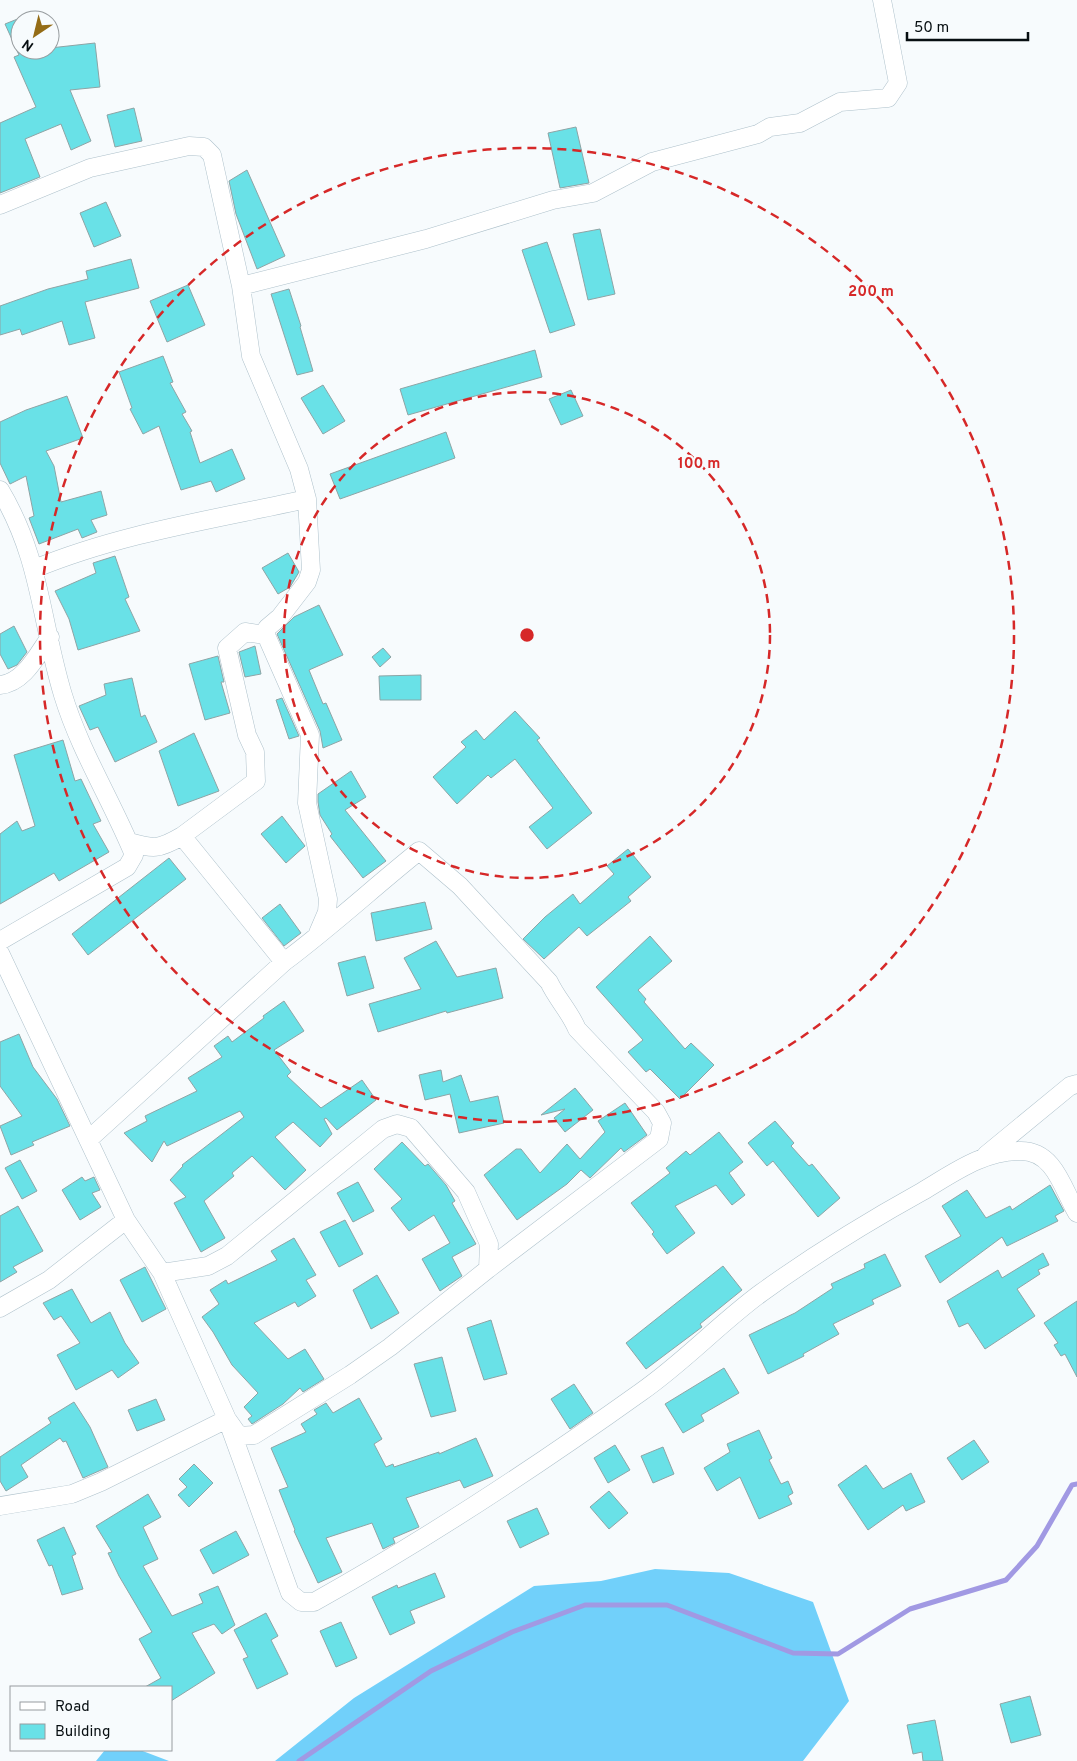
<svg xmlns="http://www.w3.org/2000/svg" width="1077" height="1761" viewBox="0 0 1077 1761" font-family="Overpass,sans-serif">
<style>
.forest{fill:#71d0fa}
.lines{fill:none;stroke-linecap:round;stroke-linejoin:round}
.stream{stroke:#a199e3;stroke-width:5}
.building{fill:#69e1e7;stroke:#8ea4a5}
.street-casing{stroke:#aec1cb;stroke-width:19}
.street{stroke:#fff;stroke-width:18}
.ring{fill:none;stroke:#d62828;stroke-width:2.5;stroke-dasharray:9 6}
.centre{fill:#d62828;stroke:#f7fbfd;stroke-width:2.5}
.ring-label{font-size:15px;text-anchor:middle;font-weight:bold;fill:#d62828;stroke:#f7fbfd;stroke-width:4.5;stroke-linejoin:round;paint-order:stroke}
</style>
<rect width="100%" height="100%" fill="#f7fbfd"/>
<path class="forest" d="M 655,1569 L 729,1573 L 813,1602 L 849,1701 L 803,1761 L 275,1761 L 354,1698 L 534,1586 L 601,1581 Z
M 105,1750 L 140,1750 L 169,1761 L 96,1761 Z"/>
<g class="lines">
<path class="stream" d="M 299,1761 L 431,1671 L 512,1632 L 585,1605 L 667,1605 L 793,1653 L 838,1654 L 910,1609 L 1006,1580 L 1037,1546 L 1072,1485 L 1077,1484"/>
</g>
<path class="building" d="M 20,18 L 20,50 L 50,50 L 50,48 L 95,43 L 100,87 L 70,90 L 91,141 L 71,150 L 61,124 L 25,139 L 40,177 L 0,193 L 0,123 L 36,107 L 14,57 L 19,55 L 5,24 Z
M 134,108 L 142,141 L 115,147 L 107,115 Z
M 576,127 L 589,183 L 560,188 L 548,133 Z
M 247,170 L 285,256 L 257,269 L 236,214 L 229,181 Z
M 106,202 L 121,236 L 94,247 L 80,213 Z
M 600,229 L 615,294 L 588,300 L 573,234 Z
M 547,242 L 575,325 L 550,333 L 522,250 Z
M 131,259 L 139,288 L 85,302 L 95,338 L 69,345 L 62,321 L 22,335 L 20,329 L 0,335 L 0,306 L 48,289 L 88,279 L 86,271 Z
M 188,285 L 205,325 L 167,342 L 150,301 Z
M 289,289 L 301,326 L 300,327 L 313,371 L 297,375 L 271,294 Z
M 535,350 L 542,377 L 408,415 L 400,389 Z
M 163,356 L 173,382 L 170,383 L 186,412 L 182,414 L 192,431 L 190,432 L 200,463 L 232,449 L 245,479 L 216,492 L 211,481 L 181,490 L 159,426 L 143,434 L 130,409 L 132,408 L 119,372 Z
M 323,385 L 345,421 L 323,434 L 301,398 Z
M 571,390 L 583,416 L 561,425 L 549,399 Z
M 67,396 L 83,438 L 46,451 L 54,466 L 61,502 L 101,491 L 107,515 L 91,520 L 97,532 L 82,538 L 78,529 L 39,544 L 29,518 L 34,516 L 26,476 L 10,484 L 0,463 L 0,422 L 26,410 Z
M 446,432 L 455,458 L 340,499 L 330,474 Z
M 288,553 L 299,572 L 290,587 L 278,594 L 262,568 Z
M 115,556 L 129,597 L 125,599 L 140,631 L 78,650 L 69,619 L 55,591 L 96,573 L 93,563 Z
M 319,605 L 343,655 L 309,670 L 323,704 L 326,703 L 342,740 L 323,748 L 320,731 L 277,634 L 294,617 Z
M 14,626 L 27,652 L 17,665 L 8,669 L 0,654 L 0,634 Z
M 255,646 L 261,674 L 245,677 L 239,652 Z
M 383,648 L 391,657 L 380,667 L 372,657 Z
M 218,656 L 224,682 L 221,682 L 230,713 L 205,720 L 189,664 Z
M 421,675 L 421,700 L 380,700 L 379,676 Z
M 132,678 L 141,717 L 145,715 L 157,742 L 115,762 L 98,727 L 90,730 L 79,706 L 106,695 L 104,684 Z
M 282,698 L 299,736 L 289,739 L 276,700 Z
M 515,711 L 540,738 L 537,740 L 592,813 L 547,849 L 529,827 L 553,808 L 515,759 L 491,778 L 488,775 L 457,804 L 433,777 L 466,747 L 461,742 L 476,730 L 484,740 Z
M 194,733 L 219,791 L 178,806 L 159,751 Z
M 63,740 L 75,781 L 81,779 L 101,821 L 93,824 L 109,852 L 59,881 L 54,873 L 0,904 L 0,834 L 17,821 L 22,831 L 35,826 L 14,755 Z
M 351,771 L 366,797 L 345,810 L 386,861 L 363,878 L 330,836 L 332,834 L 320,815 L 318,802 L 318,794 Z
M 282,816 L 305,846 L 286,863 L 261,834 Z
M 628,849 L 651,877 L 628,897 L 631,901 L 587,936 L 579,927 L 544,959 L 523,939 L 545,917 L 573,894 L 580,904 L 614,874 L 607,866 Z
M 169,858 L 186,879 L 88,955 L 72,934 Z
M 425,902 L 432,929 L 376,941 L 371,913 Z
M 280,904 L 301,933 L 284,946 L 262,918 Z
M 650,936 L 672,961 L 638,990 L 646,999 L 644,1002 L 685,1049 L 691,1043 L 714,1065 L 680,1099 L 650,1069 L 646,1072 L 628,1052 L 643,1040 L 596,987 Z
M 436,941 L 457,977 L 496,968 L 503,998 L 447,1013 L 446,1011 L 378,1032 L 369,1004 L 421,989 L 404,958 Z
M 365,956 L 374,988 L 347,996 L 338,963 Z
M 284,1001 L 304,1031 L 274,1050 L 291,1072 L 287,1076 L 321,1108 L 362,1080 L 376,1100 L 337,1130 L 326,1118 L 324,1119 L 332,1134 L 320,1147 L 293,1122 L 275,1137 L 306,1170 L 285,1190 L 252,1156 L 232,1173 L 234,1176 L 204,1201 L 225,1238 L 201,1252 L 174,1203 L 186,1197 L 170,1180 L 183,1166 L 182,1165 L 244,1117 L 240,1111 L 167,1146 L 164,1141 L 152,1162 L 124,1133 L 147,1121 L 145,1116 L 197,1091 L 188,1078 L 222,1057 L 214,1046 L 228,1036 L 232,1042 L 264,1018 L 263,1016 Z
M 19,1034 L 33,1067 L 57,1099 L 70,1126 L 32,1142 L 34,1145 L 11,1155 L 0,1126 L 22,1116 L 0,1086 L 0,1042 Z
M 441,1070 L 443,1082 L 461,1075 L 470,1102 L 498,1096 L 504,1123 L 459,1133 L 450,1094 L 425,1100 L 419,1075 Z
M 575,1088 L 593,1110 L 565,1132 L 554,1118 L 565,1109 L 541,1115 Z
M 625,1103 L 647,1135 L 624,1152 L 621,1148 L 590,1178 L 581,1170 L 567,1184 L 517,1220 L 484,1175 L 516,1149 L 521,1149 L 540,1173 L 567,1144 L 580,1159 L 605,1132 L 598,1121 Z
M 775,1121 L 794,1143 L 791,1146 L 809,1166 L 812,1164 L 840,1198 L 818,1217 L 773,1161 L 767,1166 L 748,1143 Z
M 719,1132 L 743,1162 L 729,1173 L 745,1195 L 732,1205 L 716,1185 L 675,1206 L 695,1233 L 667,1254 L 652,1234 L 654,1232 L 631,1203 L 670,1173 L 666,1168 L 686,1151 L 690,1155 Z
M 402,1142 L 425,1166 L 428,1164 L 446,1185 L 455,1201 L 452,1203 L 476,1244 L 452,1257 L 462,1276 L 440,1291 L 422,1259 L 450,1243 L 434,1215 L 409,1231 L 391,1208 L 402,1199 L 374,1169 Z
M 20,1160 L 37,1191 L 22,1199 L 5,1168 Z
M 82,1177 L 85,1181 L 94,1177 L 100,1190 L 92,1193 L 101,1207 L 80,1220 L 62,1190 Z
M 358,1182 L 374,1211 L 353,1222 L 337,1193 Z
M 1050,1185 L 1064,1211 L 1055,1216 L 1058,1221 L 1007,1246 L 1002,1237 L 940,1283 L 925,1256 L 961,1236 L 942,1206 L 967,1190 L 986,1218 L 1010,1206 L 1012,1210 Z
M 18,1206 L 43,1251 L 13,1267 L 17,1272 L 0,1282 L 0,1216 Z
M 345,1220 L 363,1254 L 339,1267 L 320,1232 Z
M 294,1238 L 316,1275 L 306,1280 L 316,1296 L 298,1307 L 295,1302 L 254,1323 L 288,1359 L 305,1349 L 324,1379 L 303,1392 L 300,1388 L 283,1404 L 252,1424 L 248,1419 L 252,1416 L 244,1407 L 258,1393 L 232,1365 L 213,1332 L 202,1317 L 219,1304 L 210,1290 L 226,1280 L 228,1284 L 277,1260 L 271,1251 Z
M 1043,1253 L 1049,1265 L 1038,1270 L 1040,1274 L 1017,1289 L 1035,1316 L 985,1349 L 968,1323 L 959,1327 L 947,1301 L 998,1270 L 1002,1278 Z
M 885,1254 L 901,1286 L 872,1300 L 874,1304 L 833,1324 L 839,1334 L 803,1354 L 804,1356 L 768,1374 L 749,1335 L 795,1313 L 833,1288 L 831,1284 L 865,1268 L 864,1264 Z
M 723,1266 L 742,1290 L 700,1324 L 702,1327 L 646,1369 L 626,1343 Z
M 145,1267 L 166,1309 L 142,1322 L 120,1280 Z
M 377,1275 L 399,1313 L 371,1329 L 353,1290 Z
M 72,1289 L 91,1323 L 110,1312 L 125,1343 L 139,1363 L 118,1378 L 112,1370 L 76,1390 L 57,1355 L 80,1343 L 61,1316 L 54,1320 L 43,1303 Z
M 1077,1301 L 1077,1377 L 1065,1354 L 1061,1356 L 1054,1345 L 1058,1343 L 1044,1323 Z
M 491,1320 L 507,1374 L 484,1380 L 467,1328 Z
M 442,1357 L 456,1411 L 431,1417 L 414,1364 Z
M 724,1368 L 739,1393 L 701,1415 L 704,1421 L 683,1433 L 665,1404 Z
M 574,1384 L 593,1413 L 570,1429 L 551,1399 Z
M 359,1398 L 382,1439 L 374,1444 L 386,1467 L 393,1464 L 394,1467 L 439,1452 L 439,1454 L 476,1438 L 493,1476 L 464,1488 L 460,1480 L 406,1498 L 419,1527 L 393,1538 L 395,1543 L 383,1549 L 372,1523 L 326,1538 L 342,1572 L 318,1583 L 294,1531 L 295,1530 L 279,1490 L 288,1487 L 271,1448 L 306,1432 L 301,1424 L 317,1414 L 314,1410 L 326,1403 L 333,1413 Z
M 156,1399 L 165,1420 L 137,1431 L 128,1410 Z
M 74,1402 L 90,1427 L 108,1467 L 83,1478 L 66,1441 L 63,1442 L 60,1438 L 21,1465 L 28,1477 L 6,1491 L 0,1481 L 0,1457 L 51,1423 L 48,1418 Z
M 759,1430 L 772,1458 L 769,1460 L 781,1484 L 788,1481 L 793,1493 L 788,1496 L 792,1504 L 759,1519 L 740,1477 L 717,1491 L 704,1468 L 730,1452 L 727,1444 Z
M 974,1440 L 989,1462 L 962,1480 L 947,1458 Z
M 615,1445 L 630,1470 L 608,1483 L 594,1458 Z
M 663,1447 L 674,1474 L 653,1483 L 641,1456 Z
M 194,1464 L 213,1483 L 189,1507 L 178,1495 L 187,1487 L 179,1479 Z
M 866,1465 L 883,1489 L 911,1473 L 925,1502 L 906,1511 L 903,1505 L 868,1530 L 838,1485 Z
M 609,1491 L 628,1513 L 609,1529 L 590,1507 Z
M 148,1494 L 161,1517 L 143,1527 L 158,1559 L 143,1566 L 172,1616 L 203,1603 L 199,1594 L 218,1586 L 235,1625 L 222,1634 L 214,1624 L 192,1633 L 215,1673 L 171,1701 L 171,1687 L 145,1687 L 161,1678 L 139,1639 L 152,1632 L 119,1576 L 108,1553 L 112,1552 L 96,1526 Z
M 537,1508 L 549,1534 L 520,1548 L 507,1521 Z
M 64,1527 L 76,1554 L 72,1556 L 83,1589 L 62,1595 L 52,1565 L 49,1566 L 37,1540 Z
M 236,1531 L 249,1555 L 213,1574 L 200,1550 Z
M 435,1573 L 445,1597 L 410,1611 L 415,1623 L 390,1635 L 372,1597 L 397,1585 L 398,1588 Z
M 266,1613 L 278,1636 L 271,1640 L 288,1674 L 257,1689 L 243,1659 L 248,1657 L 234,1630 Z
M 341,1622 L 357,1658 L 336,1667 L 320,1631 Z
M 1030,1696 L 1041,1735 L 1011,1743 L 1000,1704 Z
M 935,1720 L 943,1761 L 923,1761 L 922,1752 L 913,1754 L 907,1725 Z"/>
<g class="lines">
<defs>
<path id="street" d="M 0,205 L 90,168 L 189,146 L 204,147 L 212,155 L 241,286 L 251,356 L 299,469 L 307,499 L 311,570 L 307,582 L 280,617 L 267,628 L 266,635 L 310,735 L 307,803 L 328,899 L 327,912 L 318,933
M 241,286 L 426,239 L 553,200 L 593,193 L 652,162 L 758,134 L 770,127 L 800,123 L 840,102 L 888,98 L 898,83 L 882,0
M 0,490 C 41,558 41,623 63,695 C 80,751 112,801 134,855 L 127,867 L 0,941
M 34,569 C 121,533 216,519 307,499
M 266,635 L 245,632 L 227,648 L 247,735 L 255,752 L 256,781 L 182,836 L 284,962
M 0,685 C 24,683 37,655 50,637
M 129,842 C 154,849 158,850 182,836
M 0,953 L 126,1220 L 162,1273 L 227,1419 L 290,1593 L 301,1602 L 314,1602 C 427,1539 536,1467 641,1392 C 684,1362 719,1324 761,1293 C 812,1256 867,1222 923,1191 C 955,1172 983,1151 1021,1151 C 1055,1151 1063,1190 1077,1213
M 986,1155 L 1070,1086 L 1077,1084
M 162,1273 L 208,1266 L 227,1256 L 383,1129 L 397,1124 L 411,1128 L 466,1192 L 489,1244 L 488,1269
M 0,1308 L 49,1280 L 126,1220
M 0,1506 L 72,1494 L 101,1482 L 227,1419 L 239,1436 L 254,1435 L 350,1375 L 390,1347 L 488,1269 L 659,1139 L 662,1123 L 656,1112 L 577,1029 C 570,1012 557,999 549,982 L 460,886 L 419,851 C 374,887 331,927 284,962 L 88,1140"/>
</defs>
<use href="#street" class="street-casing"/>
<use href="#street" class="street"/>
</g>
<g class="ring">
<circle cx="527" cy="635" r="243"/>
<circle cx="527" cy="635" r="487"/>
</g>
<circle cx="527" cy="635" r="8" class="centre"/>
<g class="ring-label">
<text x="871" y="296">200 m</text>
<text x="699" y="468">100 m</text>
</g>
<rect x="10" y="1686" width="162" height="65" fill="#f7fbfd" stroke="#979c9f"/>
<rect x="20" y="1702" width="25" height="8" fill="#ffffff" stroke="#979c9f"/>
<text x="55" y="1711" font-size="15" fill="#070e11">Road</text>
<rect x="20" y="1724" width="25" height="15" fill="#69e1e7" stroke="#979c9f"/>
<text x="55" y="1736" font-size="15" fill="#070e11">Building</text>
<g transform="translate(35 35) rotate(215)"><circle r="24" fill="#f7fbfd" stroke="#979c9f"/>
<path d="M0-4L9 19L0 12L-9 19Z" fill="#946c16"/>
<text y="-8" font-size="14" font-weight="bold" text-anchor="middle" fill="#070e11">N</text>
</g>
<path d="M907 32v8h121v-8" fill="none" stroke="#070e11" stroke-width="2.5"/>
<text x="914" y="32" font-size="15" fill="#070e11" stroke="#f7fbfd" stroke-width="4" paint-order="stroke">50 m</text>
</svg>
